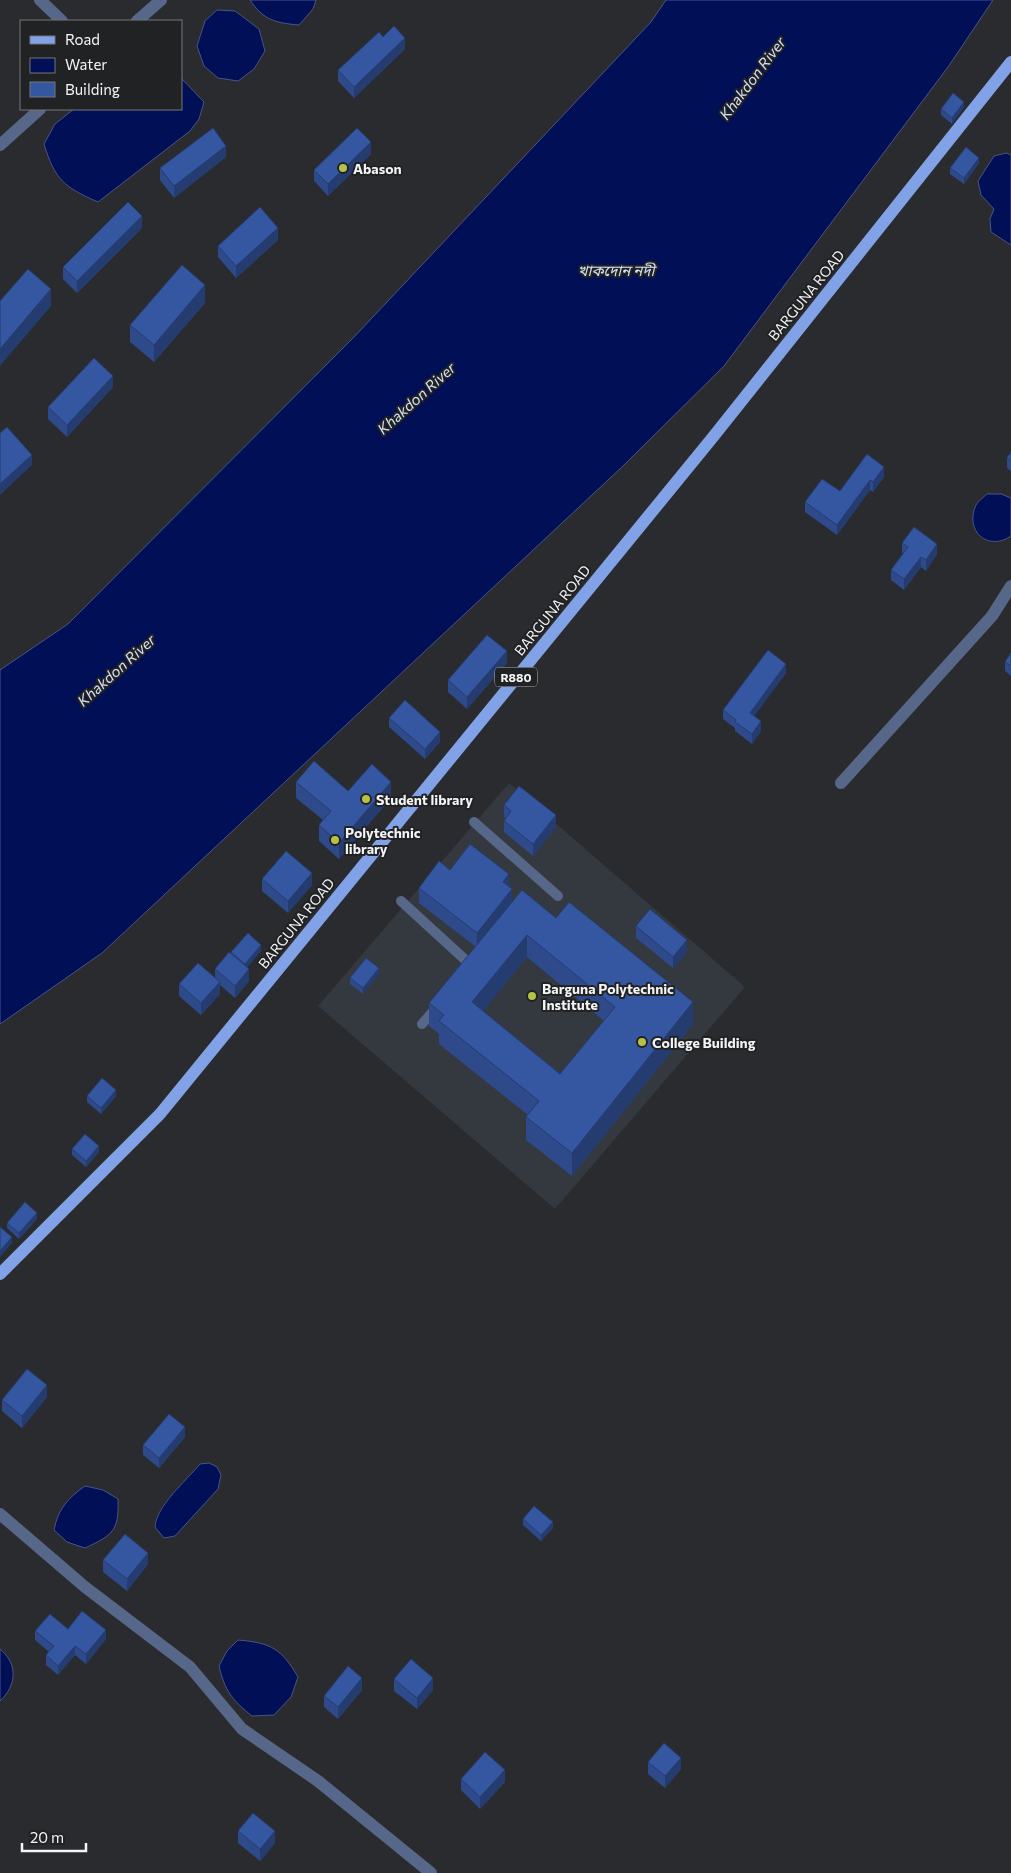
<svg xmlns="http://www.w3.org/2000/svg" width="1011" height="1873" viewBox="0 0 1011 1873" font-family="Commissioner,'Noto Sans Bengali',sans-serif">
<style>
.built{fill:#34383f}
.water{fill:#010f56;stroke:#4a5486}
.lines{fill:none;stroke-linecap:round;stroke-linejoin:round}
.service{stroke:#576789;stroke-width:10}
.minor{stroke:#576789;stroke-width:12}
.primary{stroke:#81a2e7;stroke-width:12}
.wall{fill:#2e4a8a;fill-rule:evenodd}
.shaded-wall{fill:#253c70}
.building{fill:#3556a0;stroke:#253c70;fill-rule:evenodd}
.poi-dot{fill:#b6c148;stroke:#212224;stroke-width:2}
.labels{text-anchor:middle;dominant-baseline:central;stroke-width:4;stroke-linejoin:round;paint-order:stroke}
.shield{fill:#212224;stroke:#b4b5b7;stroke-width:1}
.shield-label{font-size:12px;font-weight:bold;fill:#f3f4f6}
.poi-label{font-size:14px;font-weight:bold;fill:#f3f4f6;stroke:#212224;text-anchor:start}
.street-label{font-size:14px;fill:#f3f4f6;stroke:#212224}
.water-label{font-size:15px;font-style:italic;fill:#d5e0f5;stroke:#212224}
</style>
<rect width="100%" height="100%" fill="#2a2b2e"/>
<path class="built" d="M 509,783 L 745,987 L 555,1209 L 318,1006 Z"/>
<path class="water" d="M 250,0 L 316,0 L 313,9 L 299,25 C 276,23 263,20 250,0 Z
M 666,0 L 993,0 L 948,67 L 724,366 L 623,466 L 102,953 L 0,1024 L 0,670 L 68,624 L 354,337 L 651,22 Z
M 217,10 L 235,11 L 259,29 L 265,51 L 254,69 L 238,81 L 218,78 L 204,66 L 197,46 L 205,21 Z
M 181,78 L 204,102 L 199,119 L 190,131 L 98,202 C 64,187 55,180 44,144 L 55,124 L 74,109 L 181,109 Z
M 1006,153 L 1011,155 L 1011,245 L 991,232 L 990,219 L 994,209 L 981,195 L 978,181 L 994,156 Z
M 987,494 L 1001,494 L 1011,498 L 1011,536 C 988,552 964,531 976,505 C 978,501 984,497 987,494 Z
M 209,1463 L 217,1467 L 221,1475 L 218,1489 L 175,1536 L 164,1538 L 155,1527 C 156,1506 187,1480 200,1464 Z
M 85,1486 L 103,1490 L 118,1499 C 119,1531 113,1535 85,1548 L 67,1542 L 54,1530 C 58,1509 68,1498 85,1486 Z
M 238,1640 C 271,1643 281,1648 298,1677 L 291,1697 L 274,1715 L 252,1716 C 232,1700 225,1691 219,1666 L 227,1651 Z
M 0,1649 C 18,1664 17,1685 0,1701 Z"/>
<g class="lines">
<path class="service" d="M 474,822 L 558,896
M 401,901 L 472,966 L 469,969
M 422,1024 L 437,1007"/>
<path class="minor" d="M 40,0 L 62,21
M 137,21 L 161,0
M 0,145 L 40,109
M 841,783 L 992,616 L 1011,586
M 0,1514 L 85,1587 L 190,1667 L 242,1729 L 318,1781 L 431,1873"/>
<path class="primary" d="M 0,1274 L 160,1114 L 713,437 L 1011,62"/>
</g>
<path class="wall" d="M 383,37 L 405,49 L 354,98 L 338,81 L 338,70 Z
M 964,107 L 952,124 L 941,115 L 941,109 Z
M 371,154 L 328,196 L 314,181 L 314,170 Z
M 226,157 L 174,198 L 160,180 L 160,168 Z
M 979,163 L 964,184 L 950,174 L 950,168 Z
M 142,228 L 77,293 L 63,279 L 63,267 Z
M 278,240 L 236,278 L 218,257 L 218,246 Z
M 205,303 L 154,362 L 130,342 L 130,325 Z
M 113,387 L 67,437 L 48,419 L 48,407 Z
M 1011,452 L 1011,471 L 1007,468 L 1007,458 Z
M 867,454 L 884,477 L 873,492 L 870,490 L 837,535 L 805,512 L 805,502 L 840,491 Z
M 902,543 L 937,554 L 926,571 L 921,567 L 904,590 L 891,580 L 891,570 L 903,554 L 902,553 Z
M 1011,653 L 1011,676 L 1005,671 L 1005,662 Z
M 507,663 L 467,709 L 448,692 L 448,680 Z
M 786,673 L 754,716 L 761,731 L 752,744 L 735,731 L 735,728 L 723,719 L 723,710 Z
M 389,718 L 440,742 L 425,759 L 389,727 Z
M 296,782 L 348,791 L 391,798 L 339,859 L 319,841 L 319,825 L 323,820 L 296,798 Z
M 504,805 L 556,827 L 533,856 L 504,832 L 504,821 L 506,818 L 504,817 Z
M 450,870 L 509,887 L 512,903 L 556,918 L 693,1024 L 572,1176 L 526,1140 L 526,1117 L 528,1115 L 439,1044 L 439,1034 L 429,1026 L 429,1003 L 476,947 L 419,903 L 419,888 ZM 527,957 L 604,1021 L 560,1074 L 483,1011 Z
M 262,879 L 312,885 L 288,913 L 262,891 Z
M 636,926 L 687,952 L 673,968 L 636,938 Z
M 261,951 L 247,967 L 249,981 L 235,998 L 220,985 L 220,994 L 201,1015 L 179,996 L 179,984 L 215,978 L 215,969 L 231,954 L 231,952 Z
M 379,974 L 363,994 L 350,984 L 350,978 Z
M 87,1096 L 116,1096 L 101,1114 L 87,1102 Z
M 72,1149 L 99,1152 L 86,1167 L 72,1155 Z
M 37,1219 L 19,1239 L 7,1228 L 7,1223 Z
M 47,1397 L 22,1428 L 2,1411 L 2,1400 Z
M 185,1437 L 159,1468 L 143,1455 L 143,1445 Z
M 523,1519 L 553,1528 L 541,1541 L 523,1525 Z
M 103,1560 L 148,1564 L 127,1591 L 103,1572 Z
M 68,1629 L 106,1639 L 86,1664 L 75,1655 L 58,1675 L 46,1665 L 46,1655 L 49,1652 L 35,1640 L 35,1631 Z
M 394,1679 L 433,1690 L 417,1709 L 394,1691 Z
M 362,1690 L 338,1719 L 324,1707 L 324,1696 Z
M 648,1762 L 681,1769 L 665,1788 L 648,1774 Z
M 461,1779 L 505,1782 L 480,1809 L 461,1790 Z
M 238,1831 L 275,1843 L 260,1861 L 238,1843 Z"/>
<path class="shaded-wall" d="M 405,38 L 405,49 L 354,98 L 354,87 Z
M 964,102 L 964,107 L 952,124 L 952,118 Z
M 371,142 L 371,154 L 328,196 L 328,184 Z
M 226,146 L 226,157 L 174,198 L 174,186 Z
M 979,158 L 979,163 L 964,184 L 964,178 Z
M 142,216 L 142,228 L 77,293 L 77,281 Z
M 278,228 L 278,240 L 236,278 L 236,266 Z
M 205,285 L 205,303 L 154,362 L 154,345 Z
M 51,289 L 51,306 L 0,366 L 0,349 Z
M 113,376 L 113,387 L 67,437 L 67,425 Z
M 32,455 L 32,465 L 0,495 L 0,484 Z
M 884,467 L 884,477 L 873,492 L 873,482 Z
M 870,480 L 870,490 L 837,535 L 837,525 Z
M 937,544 L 937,554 L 926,571 L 926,560 Z
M 921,557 L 921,567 L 904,590 L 904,579 Z
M 507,651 L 507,663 L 467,709 L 467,697 Z
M 786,664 L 786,673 L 750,722 L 750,713 Z
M 761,721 L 761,731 L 752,744 L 752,734 Z
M 440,732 L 440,742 L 425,759 L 425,749 Z
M 391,782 L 391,798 L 339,859 L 339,843 Z
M 556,815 L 556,827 L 533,856 L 533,844 Z
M 312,873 L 312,885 L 288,913 L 288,901 Z
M 509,874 L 509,889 L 503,882 Z
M 512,889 L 512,904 L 477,948 L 477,933 Z
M 527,935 L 527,957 L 472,1025 L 472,1002 Z
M 687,940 L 687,952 L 673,968 L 673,957 Z
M 261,945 L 261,951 L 245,970 L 245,964 Z
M 379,968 L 379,974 L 363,994 L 363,988 Z
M 249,969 L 249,981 L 235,998 L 235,986 Z
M 220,982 L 220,994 L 201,1015 L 201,1003 Z
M 693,1002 L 693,1024 L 572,1176 L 572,1153 Z
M 116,1090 L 116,1096 L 101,1114 L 101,1108 Z
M 99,1146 L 99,1152 L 86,1167 L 86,1161 Z
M 37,1213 L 37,1219 L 19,1239 L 19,1233 Z
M 12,1237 L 12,1243 L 0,1257 L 0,1251 Z
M 47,1385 L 47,1397 L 22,1428 L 22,1416 Z
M 185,1427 L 185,1437 L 159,1468 L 159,1458 Z
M 553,1522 L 553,1528 L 541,1541 L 541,1535 Z
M 148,1553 L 148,1564 L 127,1591 L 127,1579 Z
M 106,1630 L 106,1639 L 86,1664 L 86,1654 Z
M 75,1646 L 75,1655 L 58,1675 L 58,1666 Z
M 362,1678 L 362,1690 L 338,1719 L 338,1707 Z
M 433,1678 L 433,1690 L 417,1709 L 417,1698 Z
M 681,1758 L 681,1769 L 665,1788 L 665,1776 Z
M 505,1770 L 505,1782 L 480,1809 L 480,1797 Z
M 275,1831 L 275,1843 L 260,1861 L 260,1849 Z"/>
<path class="building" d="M 394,26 L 405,38 L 354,87 L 338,70 L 379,32 L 383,37 Z
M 953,93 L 964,102 L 952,118 L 941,109 Z
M 213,128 L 226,146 L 174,186 L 160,168 Z
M 357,128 L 371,142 L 328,184 L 314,170 Z
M 966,147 L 979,158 L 964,178 L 950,168 Z
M 128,202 L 142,216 L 77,281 L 63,267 Z
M 260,207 L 278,228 L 236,266 L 218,246 Z
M 182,265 L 205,285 L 154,345 L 130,325 Z
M 28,269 L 51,289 L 0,349 L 0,301 Z
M 94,358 L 113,376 L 67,425 L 48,407 Z
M 7,427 L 32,455 L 0,484 L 0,433 Z
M 1011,452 L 1011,461 L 1007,458 Z
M 867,454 L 884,467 L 873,482 L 870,480 L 837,525 L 805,502 L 822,479 L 840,491 Z
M 914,527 L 937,544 L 926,560 L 921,557 L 904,579 L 891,570 L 908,547 L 902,543 Z
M 487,635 L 507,651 L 467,697 L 448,680 Z
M 768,650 L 786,664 L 750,713 L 761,721 L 752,734 L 735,722 L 736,720 L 723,710 Z
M 1011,653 L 1011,666 L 1005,662 Z
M 405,700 L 440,732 L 425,749 L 389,718 Z
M 314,761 L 348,791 L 372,764 L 391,782 L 339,843 L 319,825 L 331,811 L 296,782 Z
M 519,786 L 556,815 L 533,844 L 504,821 L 511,811 L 504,805 Z
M 470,844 L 509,874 L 503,882 L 512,889 L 477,933 L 419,888 L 439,861 L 450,870 Z
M 286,851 L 312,873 L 288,901 L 262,879 Z
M 522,890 L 556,918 L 569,902 L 693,1002 L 572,1153 L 526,1117 L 539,1101 L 439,1021 L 444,1015 L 429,1003 ZM 527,935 L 615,1007 L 560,1074 L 472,1002 Z
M 650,909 L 687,940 L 673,957 L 636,926 Z
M 248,933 L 261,945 L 245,964 L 231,952 Z
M 229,952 L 249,969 L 235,986 L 215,969 Z
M 366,958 L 379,968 L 363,988 L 350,978 Z
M 198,963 L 220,982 L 201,1003 L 179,984 Z
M 102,1078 L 116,1090 L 101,1108 L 87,1096 Z
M 85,1134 L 99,1146 L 86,1161 L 72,1149 Z
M 25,1202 L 37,1213 L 19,1233 L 7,1223 Z
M 0,1227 L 12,1237 L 0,1251 Z
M 27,1369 L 47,1385 L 22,1416 L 2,1400 Z
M 169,1414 L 185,1427 L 159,1458 L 143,1445 Z
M 534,1506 L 553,1522 L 541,1535 L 523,1519 Z
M 125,1534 L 148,1553 L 127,1579 L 103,1560 Z
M 82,1611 L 106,1630 L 86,1654 L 75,1646 L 58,1666 L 46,1655 L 54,1646 L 35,1631 L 50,1614 L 68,1629 Z
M 411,1659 L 433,1678 L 417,1698 L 394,1679 Z
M 348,1666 L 362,1678 L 338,1707 L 324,1696 Z
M 664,1743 L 681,1758 L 665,1776 L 648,1762 Z
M 485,1752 L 505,1770 L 480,1797 L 461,1779 Z
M 253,1813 L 275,1831 L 260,1849 L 238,1831 Z"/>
<g class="poi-dot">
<circle cx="343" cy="168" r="5"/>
<circle cx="366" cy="799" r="5"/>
<circle cx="335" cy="840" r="5"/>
<circle cx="532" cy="996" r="5"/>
<circle cx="642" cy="1042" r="5"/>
</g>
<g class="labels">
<rect class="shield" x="495" y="667.5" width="42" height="19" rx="4"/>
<g class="shield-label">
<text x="516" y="677">R880</text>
</g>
<g class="poi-label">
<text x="353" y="168">Abason</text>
<text x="376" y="799">Student library</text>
<text x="345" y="832">Polytechnic<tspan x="345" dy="16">library</tspan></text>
<text x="542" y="988">Barguna Polytechnic<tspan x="542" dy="16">Institute</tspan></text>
<text x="652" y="1042">College Building</text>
</g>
<g class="street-label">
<text transform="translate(806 295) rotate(-51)">BARGUNA ROAD</text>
<text transform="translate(552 610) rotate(-51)">BARGUNA ROAD</text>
<text transform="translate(296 923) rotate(-51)">BARGUNA ROAD</text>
</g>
<g class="water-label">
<text transform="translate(752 78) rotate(-53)">Khakdon River</text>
<text x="616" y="270">খাকদোন নদী</text>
<text transform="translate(416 398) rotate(-42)">Khakdon River</text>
<text transform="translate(116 670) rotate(-42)">Khakdon River</text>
</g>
</g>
<rect x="20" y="20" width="162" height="90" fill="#212224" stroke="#757678"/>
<rect x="30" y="36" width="25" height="8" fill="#81a2e7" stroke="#757678"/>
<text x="65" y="45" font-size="15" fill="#f3f4f6">Road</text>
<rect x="30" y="58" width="25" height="15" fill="#010f56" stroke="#757678"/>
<text x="65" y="70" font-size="15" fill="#f3f4f6">Water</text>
<rect x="30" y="82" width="25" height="15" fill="#3556a0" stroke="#757678"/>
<text x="65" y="95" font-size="15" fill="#f3f4f6">Building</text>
<path d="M22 1843v8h64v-8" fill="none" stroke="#f3f4f6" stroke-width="2.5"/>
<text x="30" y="1843" font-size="15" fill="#f3f4f6" stroke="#212224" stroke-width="4" paint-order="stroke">20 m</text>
</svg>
